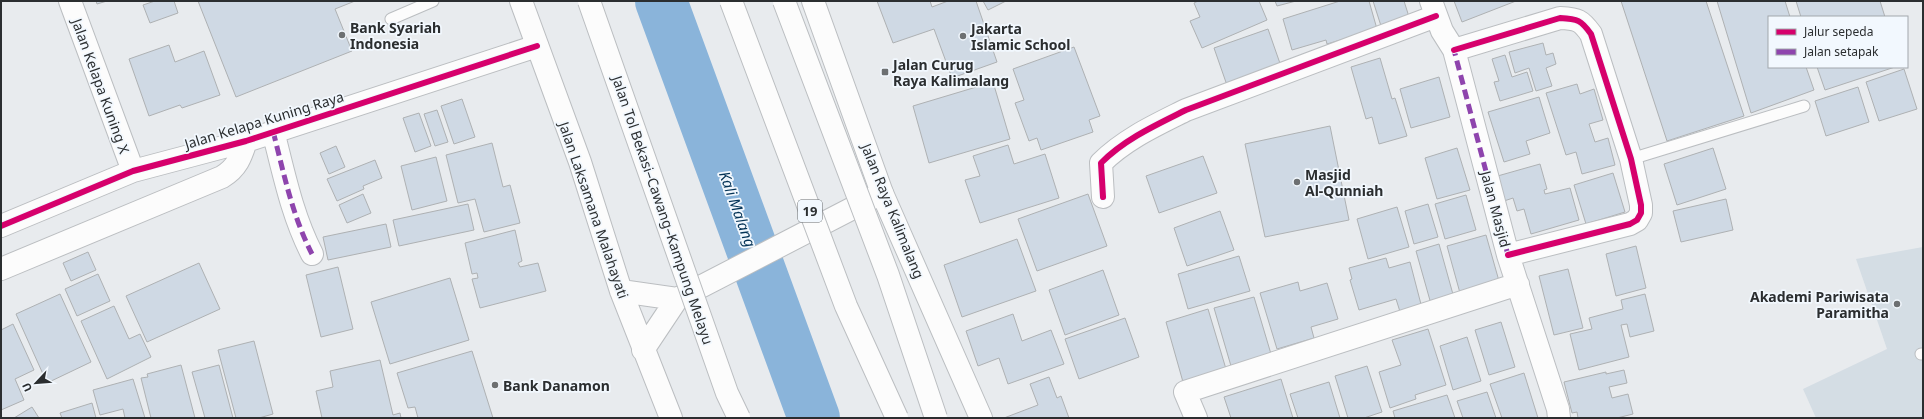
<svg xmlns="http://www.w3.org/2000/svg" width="1924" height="419" viewBox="0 0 1924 419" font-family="'Noto Sans',sans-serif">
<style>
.built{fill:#d4dde4}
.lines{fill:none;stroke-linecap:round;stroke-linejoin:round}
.river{stroke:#8ab4da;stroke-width:52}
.building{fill:#cfd9e4;stroke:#aeb1b3}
.service-casing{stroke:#bbbec1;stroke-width:13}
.minor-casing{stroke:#bbbec1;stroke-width:24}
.primary-casing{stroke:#bbbec1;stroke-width:24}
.service{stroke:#fcfcfc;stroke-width:11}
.minor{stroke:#fcfcfc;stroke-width:22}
.primary{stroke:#fcfcfc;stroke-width:22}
.motorway-bridge-casing{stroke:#bbbec1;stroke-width:24;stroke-linecap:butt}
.motorway-bridge{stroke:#fcfcfc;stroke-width:22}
.quiet{stroke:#8e44ad;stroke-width:5;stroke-dasharray:10 5;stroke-linecap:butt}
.cycleway-casing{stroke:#f2f8fe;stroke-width:8}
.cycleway{stroke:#d6006c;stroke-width:6}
.poi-dot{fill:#6d7072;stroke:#f2f8fe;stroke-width:1.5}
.labels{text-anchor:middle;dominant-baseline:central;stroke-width:3.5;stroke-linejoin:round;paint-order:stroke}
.shield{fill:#f2f8fe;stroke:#676b6e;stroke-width:1}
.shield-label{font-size:13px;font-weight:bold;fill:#2b2e30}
.poi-label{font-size:14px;font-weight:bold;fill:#2b2e30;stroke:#f2f8fe;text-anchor:start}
.street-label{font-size:14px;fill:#2b2e30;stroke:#f2f8fe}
.water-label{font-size:15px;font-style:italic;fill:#043356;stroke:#f2f8fe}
</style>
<rect width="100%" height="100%" fill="#e8ebee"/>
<path class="built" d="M 1923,247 L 1923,418 L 1816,418 L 1803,389 L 1887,349 L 1856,259 Z"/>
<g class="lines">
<path class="river" d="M 661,1 L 814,418"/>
</g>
<path class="building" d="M 96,1 L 107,1 L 97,4 Z
M 155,1 L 174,1 L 178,13 L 150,23 L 143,5 Z
M 198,1 L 355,1 L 335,9 L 352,51 L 236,97 Z
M 877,1 L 930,1 L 932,7 L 948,1 L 976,1 L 997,62 L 952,78 L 934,29 L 893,43 Z
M 983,1 L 1006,1 L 988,10 Z
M 1198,1 L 1259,1 L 1267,20 L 1202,48 L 1190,21 L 1200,17 L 1194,3 Z
M 1275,1 L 1296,1 L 1277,6 Z
M 1340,1 L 1369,1 L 1377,29 L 1327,44 L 1326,40 L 1292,50 L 1283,19 Z
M 1373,1 L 1404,1 L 1410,20 L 1382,29 Z
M 1454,1 L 1516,1 L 1462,22 Z
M 1621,1 L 1706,1 L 1744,116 L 1667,141 Z
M 1717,1 L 1785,1 L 1790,17 L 1769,17 L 1769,67 L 1806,67 L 1814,90 L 1751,113 Z
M 1796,1 L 1880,1 L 1885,17 L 1801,17 Z
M 1268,29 L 1283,72 L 1229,91 L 1214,48 Z
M 1543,43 L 1546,55 L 1553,53 L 1556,64 L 1546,68 L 1552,86 L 1536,91 L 1529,68 L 1515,73 L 1509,52 Z
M 169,45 L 175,62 L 204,51 L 220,95 L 182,108 L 180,105 L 149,116 L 129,59 Z
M 1074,47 L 1100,116 L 1089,120 L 1093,132 L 1041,150 L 1037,138 L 1029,141 L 1015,103 L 1024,100 L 1013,69 Z
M 1505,55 L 1512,77 L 1527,72 L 1533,91 L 1500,101 L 1494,82 L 1499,81 L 1492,59 Z
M 1380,58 L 1392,99 L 1395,98 L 1407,136 L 1379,144 L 1372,117 L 1366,119 L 1351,67 Z
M 1817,67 L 1895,67 L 1825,90 Z
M 1904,69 L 1917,109 L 1879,121 L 1866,82 Z
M 1439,77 L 1450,117 L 1411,128 L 1400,89 Z
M 993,82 L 1010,139 L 929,163 L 913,106 Z
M 1577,84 L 1580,94 L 1594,89 L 1603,120 L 1589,124 L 1595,142 L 1608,138 L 1615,165 L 1582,174 L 1576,152 L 1566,155 L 1546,93 Z
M 1858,87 L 1869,122 L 1826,136 L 1815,101 Z
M 1539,97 L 1550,133 L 1526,141 L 1530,154 L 1504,162 L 1488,112 Z
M 462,99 L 475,137 L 454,144 L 441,106 Z
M 437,110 L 448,142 L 435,146 L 424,114 Z
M 419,113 L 431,146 L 415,152 L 403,118 Z
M 1330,126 L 1349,220 L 1265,237 L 1245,144 Z
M 492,143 L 503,187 L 510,185 L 520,223 L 484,232 L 475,199 L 458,203 L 446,155 Z
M 1008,145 L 1014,164 L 1045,154 L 1059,198 L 980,223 L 965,180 L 980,176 L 973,156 Z
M 336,146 L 345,167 L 329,174 L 320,153 Z
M 1457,148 L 1470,190 L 1437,199 L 1425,158 Z
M 1713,148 L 1726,189 L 1677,205 L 1664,164 Z
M 1203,156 L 1217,193 L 1159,213 L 1146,176 Z
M 436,157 L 447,201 L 412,210 L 401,166 Z
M 375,160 L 382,178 L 363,186 L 364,189 L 337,201 L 327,179 Z
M 1540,164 L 1547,189 L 1544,190 L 1545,194 L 1570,188 L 1579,220 L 1531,234 L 1524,209 L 1517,211 L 1513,198 L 1501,202 L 1494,177 Z
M 1613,173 L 1625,212 L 1586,224 L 1574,185 Z
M 363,194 L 371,213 L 347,223 L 339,205 Z
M 1088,194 L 1107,246 L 1037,271 L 1018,219 Z
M 1466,195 L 1476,230 L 1445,239 L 1435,204 Z
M 1726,199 L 1733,230 L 1681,242 L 1673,211 Z
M 468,204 L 474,230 L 399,246 L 393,220 Z
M 1428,204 L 1438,237 L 1414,244 L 1405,211 Z
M 1397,207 L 1409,247 L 1368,259 L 1357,219 Z
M 1220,211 L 1234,250 L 1187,266 L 1174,228 Z
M 386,224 L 391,247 L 328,260 L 323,237 Z
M 515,230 L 522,261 L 518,263 L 520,267 L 538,263 L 546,291 L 480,308 L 472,279 L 478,278 L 477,273 L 472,274 L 465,243 Z
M 1486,235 L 1499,281 L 1460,293 L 1447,246 Z
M 1017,239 L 1036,291 L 962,317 L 944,265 Z
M 1439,244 L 1454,298 L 1431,304 L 1416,251 Z
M 1636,246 L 1646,288 L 1616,296 L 1606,254 Z
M 88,252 L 96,270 L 71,281 L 63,263 Z
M 1239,256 L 1250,291 L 1188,309 L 1178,274 Z
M 1386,258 L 1389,268 L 1410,262 L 1423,312 L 1402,318 L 1396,299 L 1359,310 L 1350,280 L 1352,279 L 1349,268 Z
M 199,263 L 220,309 L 147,342 L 126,296 Z
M 338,267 L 353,329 L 321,337 L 306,275 Z
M 1568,269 L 1583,328 L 1554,335 L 1539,276 Z
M 1103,270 L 1119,315 L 1065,335 L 1049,290 Z
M 98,274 L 110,301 L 77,316 L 65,289 Z
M 450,278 L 469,340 L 390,364 L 371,302 Z
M 1298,282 L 1300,291 L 1327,283 L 1338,319 L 1311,327 L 1314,338 L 1277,349 L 1260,293 Z
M 60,294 L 91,362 L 47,383 L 16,314 Z
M 1645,294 L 1654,331 L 1630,337 L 1627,324 L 1621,325 L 1629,357 L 1579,370 L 1570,334 L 1592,329 L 1589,318 L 1623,309 L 1621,300 Z
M 1254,297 L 1271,354 L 1231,366 L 1214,308 Z
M 114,306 L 129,339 L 140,334 L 151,357 L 107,379 L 81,321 Z
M 1208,309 L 1226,369 L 1183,382 L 1166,322 Z
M 1013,314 L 1022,341 L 1051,330 L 1064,364 L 1008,384 L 999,358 L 978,366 L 966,331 Z
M 1125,318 L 1139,357 L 1079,379 L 1065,339 Z
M 1501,322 L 1515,367 L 1489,375 L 1475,330 Z
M 13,324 L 34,370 L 15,379 L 24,400 L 1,410 L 1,330 Z
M 1428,329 L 1446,385 L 1415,395 L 1416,399 L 1390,408 L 1379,372 L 1401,365 L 1392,340 Z
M 1467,337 L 1481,381 L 1453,390 L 1440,346 Z
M 254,341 L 273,414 L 259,418 L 236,418 L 218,350 Z
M 472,351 L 493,418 L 418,418 L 415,407 L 408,408 L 397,373 Z
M 380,360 L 393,415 L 400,413 L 401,418 L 322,418 L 316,391 L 333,387 L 330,371 Z
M 181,365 L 195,418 L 151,418 L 141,378 L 148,377 L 147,374 Z
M 219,365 L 233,418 L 205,418 L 192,372 Z
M 1367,366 L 1382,412 L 1364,418 L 1348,418 L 1335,376 Z
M 1624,370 L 1627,383 L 1609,387 L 1612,398 L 1628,394 L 1633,414 L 1617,418 L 1578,418 L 1577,412 L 1572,413 L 1564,382 L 1606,372 L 1606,374 Z
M 1524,373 L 1538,418 L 1502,418 L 1490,384 Z
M 1049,377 L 1057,398 L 1061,396 L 1069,418 L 1004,418 L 1038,405 L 1030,384 Z
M 133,379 L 145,418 L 125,418 L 123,409 L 100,415 L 93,390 Z
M 1281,379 L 1293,418 L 1231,418 L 1224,397 Z
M 1329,382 L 1340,418 L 1298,418 L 1290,394 Z
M 1487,392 L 1496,418 L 1463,418 L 1457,401 Z
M 1447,395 L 1455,418 L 1395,418 L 1393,411 Z
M 92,403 L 96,418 L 62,418 L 60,413 Z
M 32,407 L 39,418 L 14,418 Z"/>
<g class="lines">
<defs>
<path id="service" d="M 391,19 L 433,1
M 1631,159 L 1804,106
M 1921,354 L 1923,354"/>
<path id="minor" d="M 70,1 L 133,171
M 1431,1 L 1442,31 L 1454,50 L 1508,255 L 1558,409 L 1559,418
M 1454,50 L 1560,18 C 1578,19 1581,20 1591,34 L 1631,159 L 1641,205 L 1641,213 L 1637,220 L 1630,224 L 1508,255
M 273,131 C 284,174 292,215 312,254
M 882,193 L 981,418
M 1103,197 L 1101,163 C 1125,139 1156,125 1186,110 L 1436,16
M 1,226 L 133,171 L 246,141 L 537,46
M 1,269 L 222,177 C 237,168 241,157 246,141
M 1196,418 L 1185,392 L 1518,284"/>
<path id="primary" d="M 521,1 L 580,162 L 621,291 L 671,418
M 621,291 L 677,299
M 643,350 L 677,299 L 882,193 L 813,1"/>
</defs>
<use href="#service" class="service-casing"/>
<use href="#minor" class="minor-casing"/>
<use href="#primary" class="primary-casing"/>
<use href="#service" class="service"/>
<use href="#minor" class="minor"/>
<use href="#primary" class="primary"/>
<defs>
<path id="motorway-bridge" d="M 589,1 L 727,393 L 739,418
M 731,1 L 846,306 L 897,418
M 784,1 L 888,275 L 936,418"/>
</defs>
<use href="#motorway-bridge" class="motorway-bridge-casing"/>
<use href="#motorway-bridge" class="motorway-bridge"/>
<path class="quiet" d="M 1458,49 L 1454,50 L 1508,255
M 273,131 C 284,174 292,215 312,254"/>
<defs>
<path id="cycleway" d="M 1454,50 L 1560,18 C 1578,19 1581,20 1591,34 L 1631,159 L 1641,205 L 1641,213 L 1637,220 L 1630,224 L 1508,255
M 1103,197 L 1101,163 C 1125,139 1156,125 1186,110 L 1436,16
M 1,226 L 133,171 L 246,141 L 537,46"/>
</defs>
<use href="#cycleway" class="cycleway-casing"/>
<use href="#cycleway" class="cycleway"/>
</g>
<g class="poi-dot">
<circle cx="342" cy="35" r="4"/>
<circle cx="963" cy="36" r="4"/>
<rect x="881" y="68" width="8" height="8" rx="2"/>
<circle cx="1297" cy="182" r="4"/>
<circle cx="1897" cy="304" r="4"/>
<circle cx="495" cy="385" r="4"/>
</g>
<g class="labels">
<rect class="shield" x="798" y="200" width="24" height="22" rx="3"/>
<g class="shield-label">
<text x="810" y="211">19</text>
</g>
<g class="poi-label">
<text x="350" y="27">Bank Syariah<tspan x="350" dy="16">Indonesia</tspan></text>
<text x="971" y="28">Jakarta<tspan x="971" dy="16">Islamic School</tspan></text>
<text x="893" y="64">Jalan Curug<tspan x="893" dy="16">Raya Kalimalang</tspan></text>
<text x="1305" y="174">Masjid<tspan x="1305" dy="16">Al-Qunniah</tspan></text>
<text x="1889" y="296" text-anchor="end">Akademi Pariwisata<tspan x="1889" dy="16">Paramitha</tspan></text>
<text x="503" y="385">Bank Danamon</text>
</g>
<g class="street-label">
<text transform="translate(101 86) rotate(70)">Jalan Kelapa Kuning X</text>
<text transform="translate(264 120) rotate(-17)">Jalan Kelapa Kuning Raya</text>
<text transform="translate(1496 209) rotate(75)">Jalan Masjid</text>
<text transform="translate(594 210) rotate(71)">Jalan Laksamana Malahayati</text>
<text transform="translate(663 210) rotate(71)">Jalan Tol Bekasi–Cawang–Kampung Melayu</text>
<text transform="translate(893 211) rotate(68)">Jalan Raya Kalimalang</text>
</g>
<g class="water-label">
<text transform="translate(738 209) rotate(70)">Kali Malang</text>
</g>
</g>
<rect width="1924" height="419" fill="none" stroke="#2b2e30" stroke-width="4"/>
<rect x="1768" y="16" width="140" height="52" fill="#f2f8fe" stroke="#a2a7ac"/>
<rect x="1776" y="29" width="20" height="6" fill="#d6006c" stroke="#a2a7ac"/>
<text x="1804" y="36" font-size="12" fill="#2b2e30">Jalur sepeda</text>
<rect x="1776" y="49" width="20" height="6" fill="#8e44ad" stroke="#a2a7ac"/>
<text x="1804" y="56" font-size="12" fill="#2b2e30">Jalan setapak</text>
<g transform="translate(36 383) rotate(244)" stroke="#f2f8fe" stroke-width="3" paint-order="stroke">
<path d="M0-3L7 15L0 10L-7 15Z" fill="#2b2e30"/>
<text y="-6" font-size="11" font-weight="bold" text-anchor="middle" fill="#2b2e30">U</text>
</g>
</svg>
